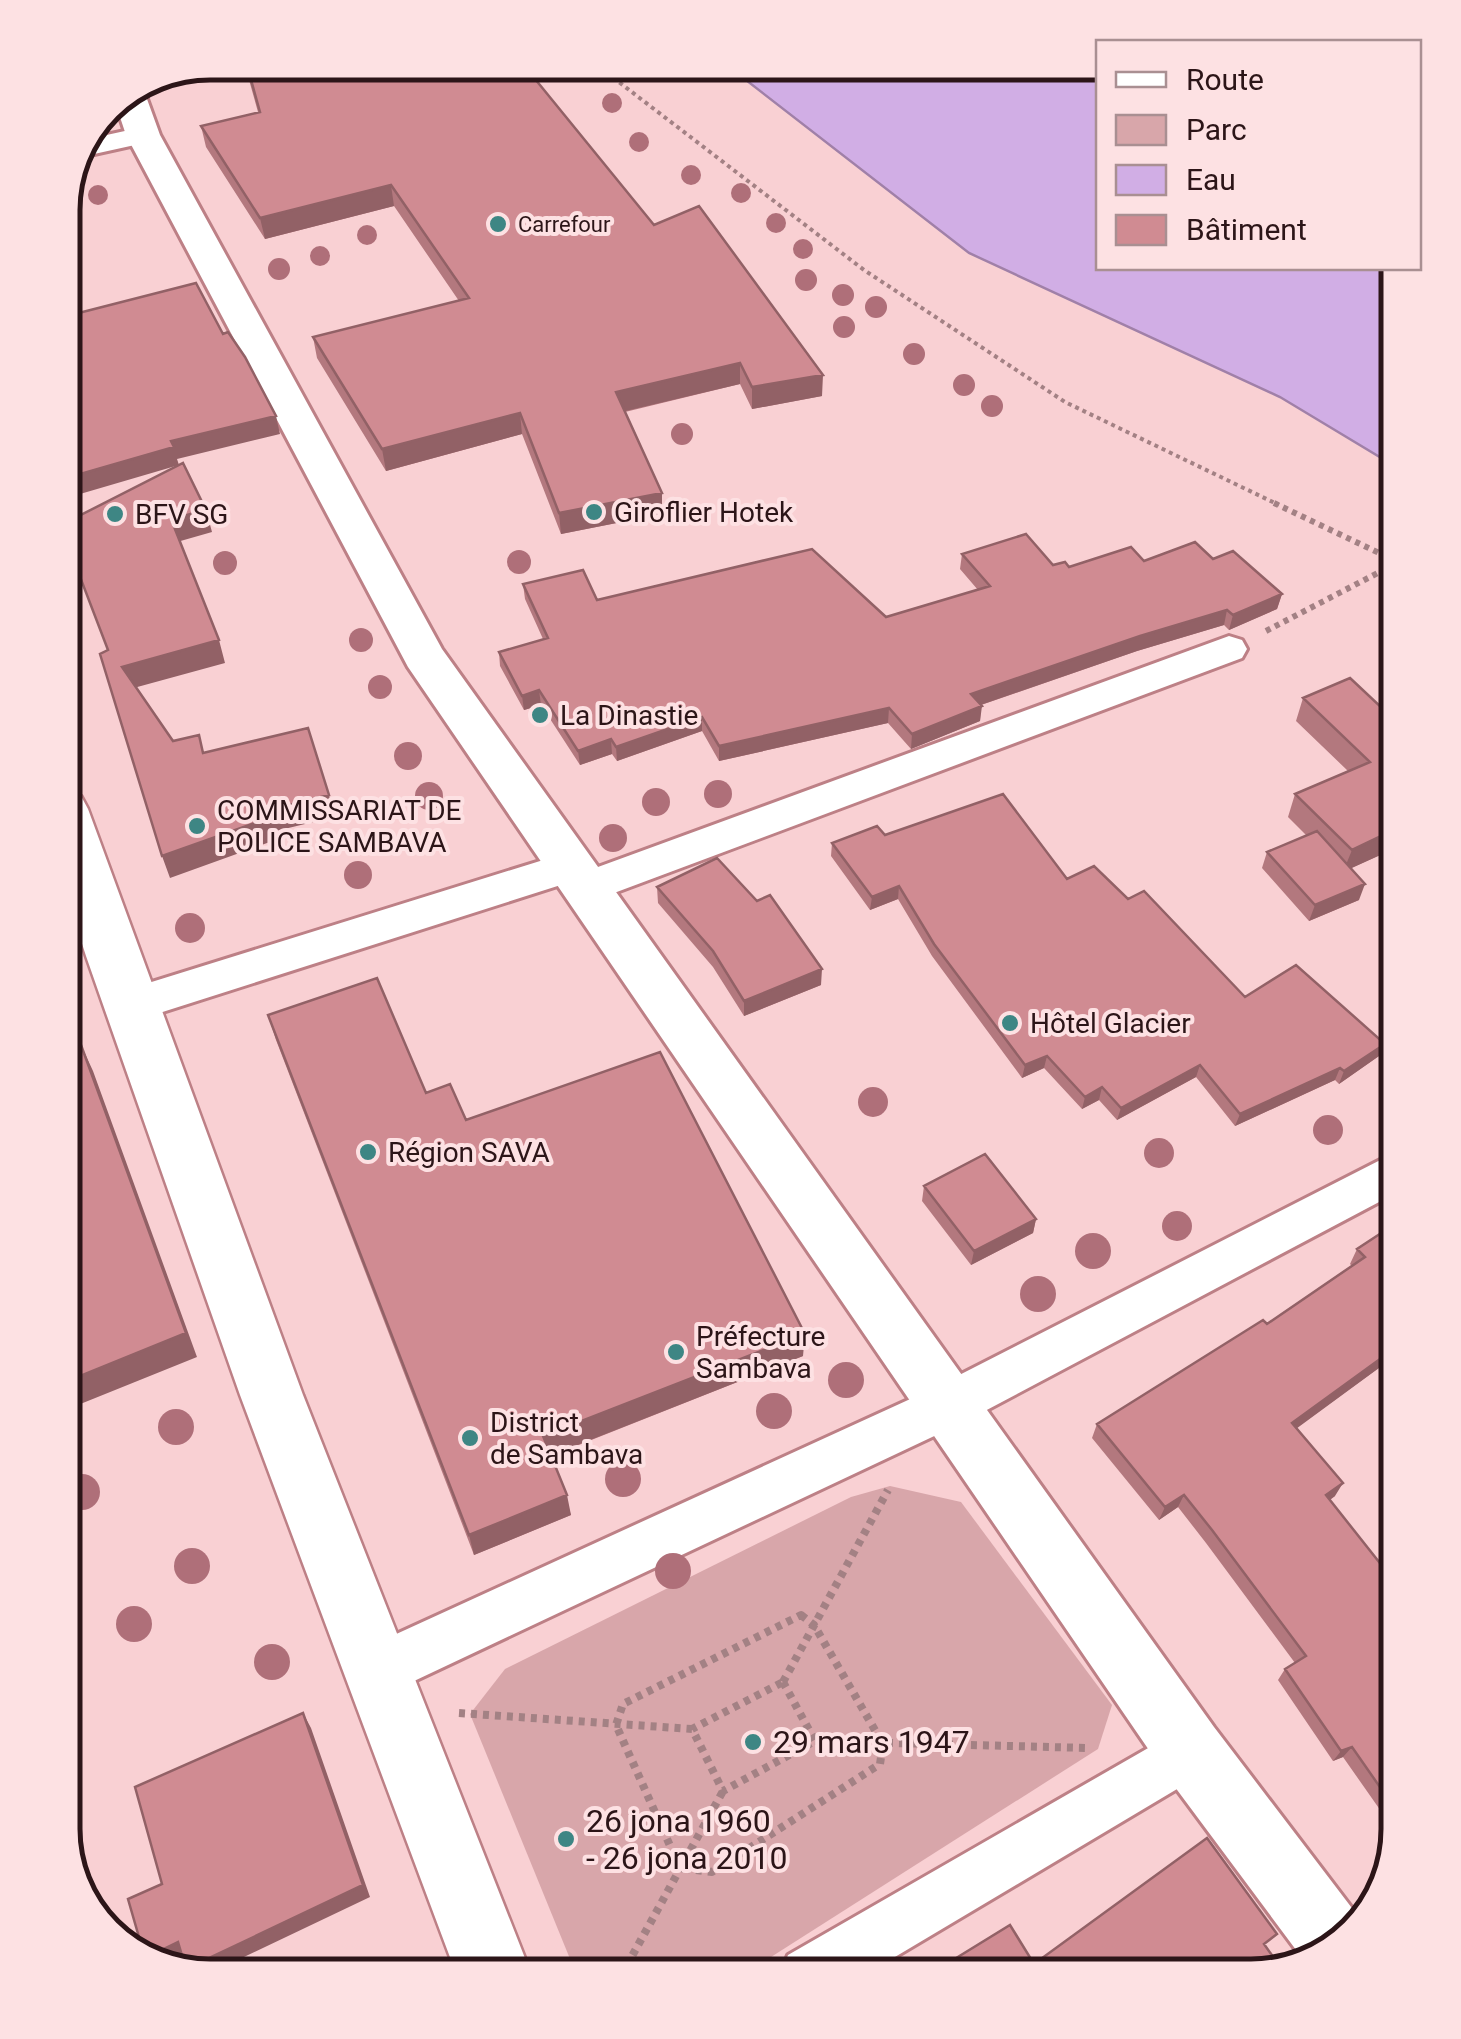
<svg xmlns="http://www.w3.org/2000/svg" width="1461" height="2039" viewBox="0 0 1461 2039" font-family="Roboto,sans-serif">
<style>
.green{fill:#d8a6aa}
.water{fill:#d1aee5;stroke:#a080a8;stroke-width:2.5}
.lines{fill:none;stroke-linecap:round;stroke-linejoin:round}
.minor-casing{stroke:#bd8086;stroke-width:6}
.tertiary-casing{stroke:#bd8086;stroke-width:6}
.secondary-casing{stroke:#bd8086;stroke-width:5}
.path-far2{stroke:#a38184;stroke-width:4;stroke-dasharray:4 4;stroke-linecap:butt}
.path-far1{stroke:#a38184;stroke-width:6;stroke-dasharray:5 5;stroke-linecap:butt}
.path{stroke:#a38184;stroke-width:8;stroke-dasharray:6 6;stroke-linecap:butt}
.minor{fill:#fff;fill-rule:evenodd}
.tertiary{fill:#fff;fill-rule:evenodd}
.secondary{fill:#fff;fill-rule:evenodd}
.tree{fill:#af6f79}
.wall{fill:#b3787e}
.shaded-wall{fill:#926166}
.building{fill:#d08b92;stroke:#926166;stroke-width:2.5}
.poi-dot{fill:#3e8684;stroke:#fde1e3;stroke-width:4}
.labels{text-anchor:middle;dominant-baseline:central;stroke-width:8;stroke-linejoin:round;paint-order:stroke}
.far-poi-label{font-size:22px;fill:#2c1518;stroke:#fde1e3;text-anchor:start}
.poi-label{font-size:28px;fill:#2c1518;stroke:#fde1e3;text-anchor:start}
.near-poi-label{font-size:32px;fill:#2c1518;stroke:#fde1e3;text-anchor:start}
.rim{fill:none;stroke:#2c1518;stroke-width:5}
</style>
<rect width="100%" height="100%" fill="#f9d0d3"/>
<path class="green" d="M 890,1486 L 961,1502 L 1112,1705 L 1098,1749 L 741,1976 L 577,1976 L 470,1714 L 505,1669 L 851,1497 Z"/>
<path class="water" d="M 724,63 L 1098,63 L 1098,268 L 1398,268 L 1398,468 L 1280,397 L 969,253 Z"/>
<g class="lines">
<defs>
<path id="minor" d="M 143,127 L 157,135 L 153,141 L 85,156 L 93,138 Z
M 1229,636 L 1242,640 L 1247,649 L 1242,658 L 598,899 L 584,903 L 570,899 L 564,888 L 567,883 L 128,1023 L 113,1018 L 107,1006 L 113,994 L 569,852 L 583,856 L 587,871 Z
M 1398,1151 L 1398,1192 L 964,1422 L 395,1690 L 376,1697 L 357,1690 L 349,1671 L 357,1652 L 930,1390 Z
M 1190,1724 L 1209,1732 L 1217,1751 L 1209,1770 L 863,1976 L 780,1976 L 788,1955 Z"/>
<path id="tertiary" d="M 143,88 L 160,135 L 442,649 L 1214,1727 L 1361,1920 L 1325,1956 L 1305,1962 L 1166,1775 L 408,667 L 126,135 L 114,99 Z"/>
<path id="secondary" d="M 63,790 L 81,796 L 88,809 L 303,1395 L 532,1976 L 457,1976 L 240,1395 L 86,956 L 63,885 Z"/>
</defs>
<use href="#minor" class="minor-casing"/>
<use href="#tertiary" class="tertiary-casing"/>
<use href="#secondary" class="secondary-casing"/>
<path class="path-far2" d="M 594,63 L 864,270 L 1065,402 L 1279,505"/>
<path class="path-far1" d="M 1274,503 L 1398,562
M 1266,631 L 1397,563"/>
<path class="path" d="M 801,1615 L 814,1625 L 883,1744 L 880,1764 L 712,1872 L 680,1868 L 616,1725 L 623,1704 Z
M 783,1682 L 888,1490
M 783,1682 L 815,1741 L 723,1791 L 692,1729 Z
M 459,1713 L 692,1729
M 815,1741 L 1089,1748
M 621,1976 L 723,1791"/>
<use href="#minor" class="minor"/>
<use href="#tertiary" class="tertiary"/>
<use href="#secondary" class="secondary"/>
</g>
<g class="tree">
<circle cx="612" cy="103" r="10"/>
<circle cx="639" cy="142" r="10"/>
<circle cx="691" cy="175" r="10"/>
<circle cx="741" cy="193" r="10"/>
<circle cx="98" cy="195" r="10"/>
<circle cx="776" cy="223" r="10"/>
<circle cx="367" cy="235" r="10"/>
<circle cx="803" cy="249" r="10"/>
<circle cx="320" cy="256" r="10"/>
<circle cx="279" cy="269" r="11"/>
<circle cx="806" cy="280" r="11"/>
<circle cx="843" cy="295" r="11"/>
<circle cx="876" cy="307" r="11"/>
<circle cx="844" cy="327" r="11"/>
<circle cx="914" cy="354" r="11"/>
<circle cx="964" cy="385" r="11"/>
<circle cx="992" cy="406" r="11"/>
<circle cx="682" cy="434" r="11"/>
<circle cx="519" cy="562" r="12"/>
<circle cx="225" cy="563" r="12"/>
<circle cx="361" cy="640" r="12"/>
<circle cx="380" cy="687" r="12"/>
<circle cx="408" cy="756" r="14"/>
<circle cx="718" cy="794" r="14"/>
<circle cx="429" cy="796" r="14"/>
<circle cx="656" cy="802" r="14"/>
<circle cx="613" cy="838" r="14"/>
<circle cx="358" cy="875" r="14"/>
<circle cx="190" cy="928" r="15"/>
<circle cx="873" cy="1102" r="15"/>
<circle cx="1328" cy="1130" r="15"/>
<circle cx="1159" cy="1153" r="15"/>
<circle cx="1177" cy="1226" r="15"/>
<circle cx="1093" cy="1251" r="18"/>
<circle cx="1038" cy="1294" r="18"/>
<circle cx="846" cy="1380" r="18"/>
<circle cx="774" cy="1411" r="18"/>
<circle cx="176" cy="1427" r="18"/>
<circle cx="623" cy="1479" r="18"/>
<circle cx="82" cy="1492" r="18"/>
<circle cx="192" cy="1566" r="18"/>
<circle cx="673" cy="1571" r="18"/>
<circle cx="134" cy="1624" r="18"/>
<circle cx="272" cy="1662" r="18"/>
</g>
<path class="wall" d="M 244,62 L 429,63 L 434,73 L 654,225 L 822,396 L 752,409 L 740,384 L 625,412 L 662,493 L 662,514 L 561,534 L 522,434 L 386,471 L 317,358 L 313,337 L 459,301 L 394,206 L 265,239 L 206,147 L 201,126 L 258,112 Z
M 962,554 L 1069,567 L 1144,561 L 1213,559 L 1282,594 L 1277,609 L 1229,630 L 1224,625 L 1137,651 L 981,705 L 980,721 L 911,749 L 888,723 L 719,761 L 702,731 L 617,761 L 612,754 L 580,765 L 541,705 L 524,710 L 500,666 L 499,652 L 543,639 L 525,599 L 523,584 L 597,600 L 886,617 L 978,590 L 960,569 Z
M 1303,698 L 1398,723 L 1398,847 L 1351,868 L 1359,900 L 1309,921 L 1262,868 L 1267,852 L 1307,836 L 1288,817 L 1295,794 L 1348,771 L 1296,721 Z
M 885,835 L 1067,879 L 1128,899 L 1245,997 L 1385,1044 L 1379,1056 L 1339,1084 L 1335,1080 L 1235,1126 L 1196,1077 L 1117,1120 L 1099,1100 L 1082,1109 L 1044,1068 L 1022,1078 L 932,956 L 898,899 L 870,910 L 831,856 L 832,843 Z
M 657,887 L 821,985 L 744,1016 L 713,967 L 658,903 Z
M 268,1015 L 426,1093 L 803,1356 L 551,1456 L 571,1515 L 474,1555 L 276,1040 Z
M 924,1186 L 1036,1219 L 1033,1233 L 971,1265 L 922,1201 Z
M 1398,1222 L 1398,1354 L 1296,1428 L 1335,1496 L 1330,1500 L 1398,1586 L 1397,1834 L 1343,1757 L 1333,1761 L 1278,1680 L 1285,1669 L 1295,1663 L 1206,1543 L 1178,1507 L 1159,1520 L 1092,1438 L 1097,1424 L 1267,1324 L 1352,1266 L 1350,1264 L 1357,1249 Z"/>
<path class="shaded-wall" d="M 391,185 L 394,206 L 265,239 L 260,218 Z
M 740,363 L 740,384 L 617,413 L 616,392 Z
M 823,375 L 822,396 L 752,409 L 752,387 Z
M 520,413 L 522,434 L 386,471 L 382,449 Z
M 276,416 L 280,434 L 177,459 L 179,465 L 63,499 L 63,479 L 171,441 Z
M 662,493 L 662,514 L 561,534 L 559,513 Z
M 206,510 L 212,532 L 177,542 L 171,519 Z
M 69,548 L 77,570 L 63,574 L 63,550 Z
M 1282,594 L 1277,609 L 1229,630 L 1233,615 Z
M 1227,610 L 1224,625 L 1137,651 L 969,709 L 971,694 L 1140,636 Z
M 219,640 L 225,663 L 130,689 L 122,667 Z
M 539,690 L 541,705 L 524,710 L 522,696 Z
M 982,706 L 980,721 L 911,749 L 912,734 Z
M 889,708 L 888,723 L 719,761 L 719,746 Z
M 702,717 L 702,731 L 617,761 L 616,747 Z
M 611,739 L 612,754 L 580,765 L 578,751 Z
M 329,795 L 334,817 L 276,831 L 278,839 L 170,878 L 162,856 L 268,810 Z
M 1398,828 L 1398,847 L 1343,872 L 1352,850 Z
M 1365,884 L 1359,900 L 1309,921 L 1315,905 Z
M 899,886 L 898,899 L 870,910 L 872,897 Z
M 822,969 L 821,985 L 744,1016 L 744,1001 Z
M 1385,1044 L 1379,1056 L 1339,1084 L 1344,1071 Z
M 81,1045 L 93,1071 L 197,1357 L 63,1411 L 63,1383 Z
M 1047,1056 L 1044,1068 L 1022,1078 L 1025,1065 Z
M 1200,1065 L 1196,1077 L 1117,1120 L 1121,1108 Z
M 1340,1068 L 1335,1080 L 1235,1126 L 1240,1114 Z
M 1102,1087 L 1099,1100 L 1082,1109 L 1085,1097 Z
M 1036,1219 L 1033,1233 L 971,1265 L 974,1251 Z
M 805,1334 L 803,1356 L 547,1457 L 543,1436 Z
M 1398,1346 L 1398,1354 L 1285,1437 L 1292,1423 Z
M 1343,1483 L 1335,1496 L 1318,1508 L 1326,1495 Z
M 567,1495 L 571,1515 L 474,1555 L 469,1535 Z
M 1184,1495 L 1178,1507 L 1159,1520 L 1165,1507 Z
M 303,1713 L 311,1728 L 370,1897 L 204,1976 L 190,1973 L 186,1969 Z
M 1352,1747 L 1343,1757 L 1333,1761 L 1341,1751 Z
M 178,1942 L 189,1954 L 165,1965 L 145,1958 Z"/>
<path class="building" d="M 246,62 L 429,63 L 434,73 L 480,63 L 522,63 L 654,225 L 699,206 L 823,375 L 752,387 L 740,363 L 616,392 L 662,493 L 559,513 L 520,413 L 382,449 L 313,337 L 469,298 L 391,185 L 260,218 L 201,126 L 260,112 Z
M 196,283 L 223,334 L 228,332 L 245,357 L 276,416 L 171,441 L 174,447 L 63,479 L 63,317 Z
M 183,463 L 206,510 L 171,519 L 219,640 L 122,667 L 173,741 L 199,735 L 203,753 L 308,728 L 329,795 L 268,810 L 272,817 L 162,856 L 100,654 L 108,650 L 69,548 L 63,550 L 63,524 Z
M 1026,534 L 1053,565 L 1065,562 L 1069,567 L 1131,547 L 1144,561 L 1195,542 L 1213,559 L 1233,551 L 1282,594 L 1233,615 L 1227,610 L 1140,636 L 971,694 L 982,706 L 912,734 L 889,708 L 719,746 L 702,717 L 616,747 L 611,739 L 578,751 L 539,690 L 522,696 L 499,652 L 548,638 L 523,584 L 583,570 L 597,600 L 812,549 L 886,617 L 990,586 L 962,554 Z
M 1350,678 L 1398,723 L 1398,828 L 1352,850 L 1295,794 L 1370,762 L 1303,698 Z
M 1003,794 L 1067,879 L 1094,866 L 1128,899 L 1144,891 L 1245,997 L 1296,965 L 1385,1044 L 1344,1071 L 1340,1068 L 1240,1114 L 1200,1065 L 1121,1108 L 1102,1087 L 1085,1097 L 1047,1056 L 1025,1065 L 934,944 L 899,886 L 872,897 L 832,843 L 877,826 L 885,835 Z
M 1317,831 L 1365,884 L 1315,905 L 1267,852 Z
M 717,858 L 757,901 L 770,895 L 822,969 L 744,1001 L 713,951 L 657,887 Z
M 377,978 L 426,1093 L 450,1084 L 466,1120 L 660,1052 L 805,1334 L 543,1436 L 567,1495 L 469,1535 L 268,1015 Z
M 81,1045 L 186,1333 L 63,1383 L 63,1051 Z
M 985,1154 L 1036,1219 L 974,1251 L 924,1186 Z
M 1398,1222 L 1398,1346 L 1292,1423 L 1343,1483 L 1326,1495 L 1398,1586 L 1398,1813 L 1352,1747 L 1341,1751 L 1285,1669 L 1306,1656 L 1212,1530 L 1184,1495 L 1165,1507 L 1097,1424 L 1263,1320 L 1267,1324 L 1365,1257 L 1357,1249 Z
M 303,1713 L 363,1885 L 186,1969 L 178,1942 L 145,1958 L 128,1899 L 162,1884 L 135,1787 Z
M 1207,1838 L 1277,1934 L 1264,1944 L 1281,1968 L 1251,1976 L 927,1976 L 1010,1925 L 1034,1964 Z"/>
<g class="poi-dot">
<circle cx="498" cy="224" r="10"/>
<circle cx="594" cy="512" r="10"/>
<circle cx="115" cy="514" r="10"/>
<circle cx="540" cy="715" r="10"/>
<circle cx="197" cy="826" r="10"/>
<circle cx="1010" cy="1023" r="10"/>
<circle cx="368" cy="1152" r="10"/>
<circle cx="676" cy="1352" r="10"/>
<circle cx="470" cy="1438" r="10"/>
<circle cx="753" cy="1742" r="10"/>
<circle cx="566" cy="1839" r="10"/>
</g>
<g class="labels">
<g class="far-poi-label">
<text x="518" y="224">Carrefour</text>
</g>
<g class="poi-label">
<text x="614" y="512">Giroflier Hotek</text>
<text x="135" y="514">BFV SG</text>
<text x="560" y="715">La Dinastie</text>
<text x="217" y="810">COMMISSARIAT DE<tspan x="217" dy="32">POLICE SAMBAVA</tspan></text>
<text x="1030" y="1023">Hôtel Glacier</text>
<text x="388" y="1152">Région SAVA</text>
<text x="696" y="1336">Préfecture<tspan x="696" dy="32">Sambava</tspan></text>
<text x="490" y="1422">District<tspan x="490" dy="32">de Sambava</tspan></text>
</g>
<g class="near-poi-label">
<text x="773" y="1742">29 mars 1947</text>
<text x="586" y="1821">26 jona 1960<tspan x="586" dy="37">- 26 jona 2010</tspan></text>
</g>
</g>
<path d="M0 0H1461V2039H0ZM210 80H1251A130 130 0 0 1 1381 210V1829A130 130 0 0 1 1251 1959H210A130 130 0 0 1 80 1829V210A130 130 0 0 1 210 80Z" fill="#fde1e3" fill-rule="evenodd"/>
<path class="rim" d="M210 80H1251A130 130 0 0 1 1381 210V1829A130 130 0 0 1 1251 1959H210A130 130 0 0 1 80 1829V210A130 130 0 0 1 210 80Z"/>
<rect x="1096" y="40" width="325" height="230" fill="#fde1e3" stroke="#a98f92" stroke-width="2.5"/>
<rect x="1116" y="72" width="50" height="15" fill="#ffffff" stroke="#a98f92" stroke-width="2.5"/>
<text x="1186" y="90" font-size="30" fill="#2c1518">Route</text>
<rect x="1116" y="115" width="50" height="30" fill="#d8a6aa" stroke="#a98f92" stroke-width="2.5"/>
<text x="1186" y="140" font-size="30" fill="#2c1518">Parc</text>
<rect x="1116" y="165" width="50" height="30" fill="#d1aee5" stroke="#a98f92" stroke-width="2.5"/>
<text x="1186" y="190" font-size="30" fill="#2c1518">Eau</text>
<rect x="1116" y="215" width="50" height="30" fill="#d08b92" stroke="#a98f92" stroke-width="2.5"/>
<text x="1186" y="240" font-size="30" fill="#2c1518">Bâtiment</text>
</svg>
